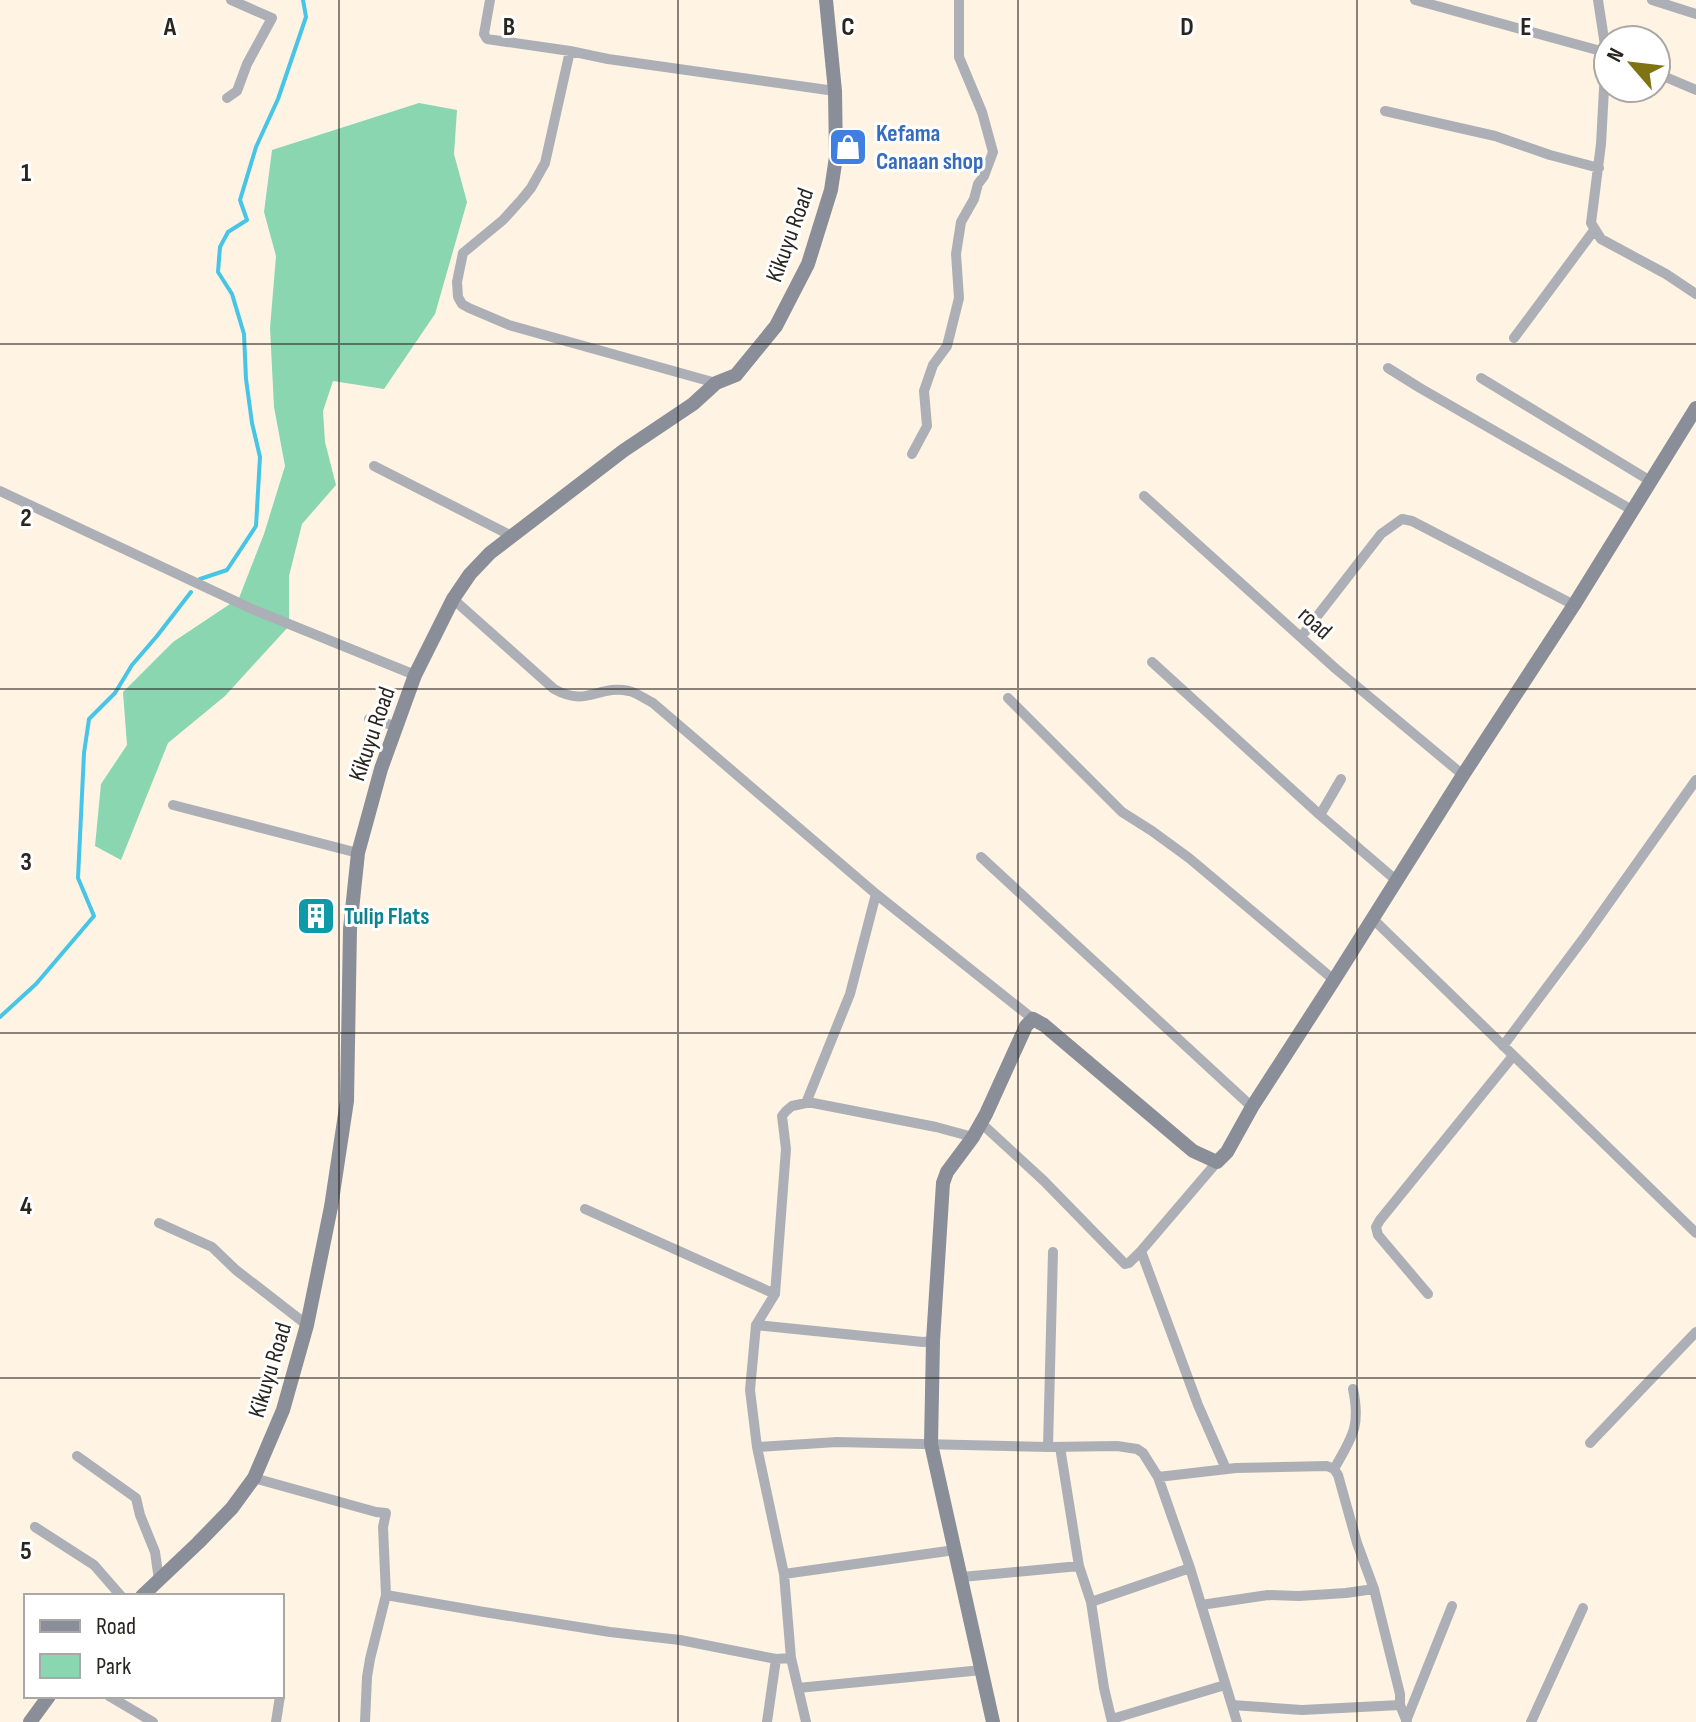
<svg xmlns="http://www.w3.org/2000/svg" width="1696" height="1722" viewBox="0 0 1696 1722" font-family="'Sofia Sans Condensed',sans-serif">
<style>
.green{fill:#89d6b1}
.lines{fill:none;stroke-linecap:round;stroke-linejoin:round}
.stream{stroke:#46c5e7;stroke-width:4}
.minor{stroke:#acb0b6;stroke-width:10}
.secondary{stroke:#898e98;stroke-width:14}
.grid{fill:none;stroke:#29251f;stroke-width:2;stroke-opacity:0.55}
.labels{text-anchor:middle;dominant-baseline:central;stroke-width:6;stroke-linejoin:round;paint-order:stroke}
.shop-label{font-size:24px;font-weight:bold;fill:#366cbe;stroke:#fff;text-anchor:start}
.street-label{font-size:24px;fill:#29251f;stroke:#fff}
.culture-label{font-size:24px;font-weight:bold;fill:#0d838f;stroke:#fff;text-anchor:start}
.grid-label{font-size:26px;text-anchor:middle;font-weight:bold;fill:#29251f;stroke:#fff;stroke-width:6;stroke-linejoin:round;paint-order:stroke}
</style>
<rect width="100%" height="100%" fill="#fff3e4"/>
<path class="green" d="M 419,103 L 457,110 L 454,154 L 467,202 L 435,314 L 384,389 L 333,381 L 323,411 L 325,442 L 336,485 L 302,524 L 289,576 L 289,626 L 225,696 L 168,743 L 121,860 L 95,846 L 101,784 L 127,745 L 123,692 L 173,642 L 239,598 L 264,534 L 285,466 L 274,407 L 270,328 L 276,256 L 264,212 L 272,150 Z"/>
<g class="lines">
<path class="stream" d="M 200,579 L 227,570 L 256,526 L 260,457 L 252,423 L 246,379 L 244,334 L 232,294 L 218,272 L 220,247 L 228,232 L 247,220 L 240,200 L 256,147 L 278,99 L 306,17 L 303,0
M 0,1017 L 36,984 L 94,916 L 78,878 L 84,753 L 89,719 L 115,693 L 132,665 L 157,636 L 191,592"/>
<path class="minor" d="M 490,0 L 484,34 L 487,39 L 570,51 L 608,59 L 835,91
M 1415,0 L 1608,53
M 1598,0 L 1606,52 L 1601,144 L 1591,223 L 1601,239 L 1666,274 L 1696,294
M 1652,0 L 1696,14
M 570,51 L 545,163 L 531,188 L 522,199 L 503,220 L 463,253 L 457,282 L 458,297 L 462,304 L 469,308 L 509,325 L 716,383
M 1656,73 L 1696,90
M 227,98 L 237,91 L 247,64 L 272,18 L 231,0
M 1385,111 L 1495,136 L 1550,155 L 1599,168
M 1514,338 L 1595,229
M 1388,368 L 1420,388 L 1632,510
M 1481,378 L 1652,482
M 912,454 L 927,426 L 924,391 L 933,365 L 947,346 L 959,298 L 956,254 L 961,222 L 974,199 L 978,184 L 984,176 L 993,152 L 982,112 L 959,57 L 959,0
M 374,466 L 512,536
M 0,491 L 252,609 L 415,675
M 1144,496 L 1336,669 L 1463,775
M 453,599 L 554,689 C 588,708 598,684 629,691 C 637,693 645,699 653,703 L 876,894 L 1033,1019
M 1301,637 L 1381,534 L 1402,519 L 1412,521 L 1574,605
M 1152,662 L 1320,815 L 1397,881
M 1008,698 L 1122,812 L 1152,831 L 1189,858 L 1334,980
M 369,719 L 396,726
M 173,805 L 358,853
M 1320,815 L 1341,779
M 981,857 L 1252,1107
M 1373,919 L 1696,1233
M 1503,1046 L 1586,935 L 1696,780
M 806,1103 L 850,994 L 876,894
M 981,1123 L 1044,1181 L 1125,1264 L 1129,1263 L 1141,1251 L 1217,1162
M 585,1209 L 775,1294
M 159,1223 L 212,1247 L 236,1270 L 307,1325
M 1141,1251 L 1198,1405 L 1226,1469
M 1428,1294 L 1378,1235 L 1376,1227 L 1380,1220 L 1513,1056
M 756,1325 L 923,1342 L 933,1341
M 1590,1443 L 1696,1332
M 757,1447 L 837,1442 L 1048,1447 L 1117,1446 L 1137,1449 L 1143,1453 L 1158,1477 L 1190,1568 L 1237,1722
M 1048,1447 L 1053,1252
M 1060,1447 L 1079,1566 L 1091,1602 L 1104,1688 L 1112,1722
M 77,1456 L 136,1498 L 140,1515 L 155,1552 L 159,1580
M 1334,1469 C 1352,1437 1361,1427 1353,1389
M 1158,1477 L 1236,1468 L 1327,1466 L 1334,1469 L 1338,1475 L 1357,1543 L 1374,1589 L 1400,1694 L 1400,1705 L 1407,1722
M 254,1478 L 376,1512 L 386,1513 L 383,1527 L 386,1595 L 484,1612 L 610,1632 L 680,1640 L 776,1659 L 791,1658
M 35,1527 L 94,1565 L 121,1596
M 784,1574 L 955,1550
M 962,1577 L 1079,1566
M 1091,1602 L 1190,1568
M 1201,1605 L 1268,1595 L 1299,1596 L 1346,1593 L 1374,1589
M 798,1688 L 982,1670
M 109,1696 L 153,1722
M 1232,1705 L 1302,1710 L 1400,1705
M 1112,1719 L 1225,1685
M 1406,1721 L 1452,1606
M 276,1722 L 280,1696
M 365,1722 L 367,1677 L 370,1659 L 386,1595
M 767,1722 L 776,1659
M 806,1722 L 791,1658 L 784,1574 L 757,1447 L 750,1390 L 756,1325 L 775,1294 L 786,1149 L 782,1116 L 786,1111 L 792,1106 L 806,1103 L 813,1103 L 936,1127 L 973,1137
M 1531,1722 L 1583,1608"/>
<path class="secondary" d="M 142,1596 L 198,1543 L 232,1508 L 254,1478 L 283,1410 L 307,1325 L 331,1207 L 347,1101 L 350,929 L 358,853 L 381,769 L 415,675 L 453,599 L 470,574 L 490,553 L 623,451 L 693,404 L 716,383 L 736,375 L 776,326 L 808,264 L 831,190 L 836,157 L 835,91 L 826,0
M 30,1722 L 49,1696
M 993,1722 L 931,1444 L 933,1341 L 943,1183 L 947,1172 L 973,1137 L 986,1114 L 1026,1026 L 1033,1019 L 1044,1025 L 1193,1151 L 1217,1162 L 1227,1152 L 1252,1107 L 1334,980 L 1463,775 L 1574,605 L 1696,408"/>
</g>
<path class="grid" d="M 339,0 L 339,1722M 678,0 L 678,1722M 1018,0 L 1018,1722M 1357,0 L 1357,1722M 0,344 L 1696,344M 0,689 L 1696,689M 0,1033 L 1696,1033M 0,1378 L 1696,1378"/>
<defs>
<symbol id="shop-square" viewBox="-11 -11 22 22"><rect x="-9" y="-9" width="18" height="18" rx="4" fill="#3f7fe0" stroke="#fff"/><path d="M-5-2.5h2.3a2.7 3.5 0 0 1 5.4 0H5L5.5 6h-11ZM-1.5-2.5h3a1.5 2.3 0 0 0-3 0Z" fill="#fff"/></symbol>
<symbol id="building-square" viewBox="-11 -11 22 22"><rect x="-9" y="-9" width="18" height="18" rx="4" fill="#0f9aa8" stroke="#fff"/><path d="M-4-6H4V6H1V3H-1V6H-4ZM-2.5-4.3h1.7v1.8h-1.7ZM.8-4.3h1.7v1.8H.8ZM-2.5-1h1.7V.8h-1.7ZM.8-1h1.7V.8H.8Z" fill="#fff"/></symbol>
</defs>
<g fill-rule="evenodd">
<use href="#shop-square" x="826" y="125" width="44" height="44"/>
<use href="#building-square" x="294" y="894" width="44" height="44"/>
</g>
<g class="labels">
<g class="shop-label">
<text x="876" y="133">Kefama<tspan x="876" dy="28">Canaan shop</tspan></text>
</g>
<g class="street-label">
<text transform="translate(790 235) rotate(-70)">Kikuyu Road</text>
<text transform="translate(1315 623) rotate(42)">road</text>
<text transform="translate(372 734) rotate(-71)">Kikuyu Road</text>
<text transform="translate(270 1370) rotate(-73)">Kikuyu Road</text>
</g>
<g class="culture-label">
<text x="344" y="916">Tulip Flats</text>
</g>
</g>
<g class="grid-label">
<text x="170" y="35">A</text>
<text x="509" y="35">B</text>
<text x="848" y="35">C</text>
<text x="1187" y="35">D</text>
<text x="1526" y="35">E</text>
<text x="26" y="181">1</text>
<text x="26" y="526">2</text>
<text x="26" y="870">3</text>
<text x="26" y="1214">4</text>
<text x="26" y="1559">5</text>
</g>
<rect x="24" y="1594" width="260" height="104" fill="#ffffff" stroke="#a9a8a5" stroke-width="2"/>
<rect x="40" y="1620" width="40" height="12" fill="#898e98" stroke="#a9a8a5" stroke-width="2"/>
<text x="96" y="1634" font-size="24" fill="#29251f">Road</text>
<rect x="40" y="1654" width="40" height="24" fill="#89d6b1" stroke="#a9a8a5" stroke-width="2"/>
<text x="96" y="1674" font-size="24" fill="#29251f">Park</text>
<g transform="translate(1632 64) rotate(298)"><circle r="38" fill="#ffffff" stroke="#a9a8a5" stroke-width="2"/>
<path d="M0-6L14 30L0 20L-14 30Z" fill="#807314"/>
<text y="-12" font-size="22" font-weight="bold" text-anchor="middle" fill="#29251f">N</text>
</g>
</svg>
